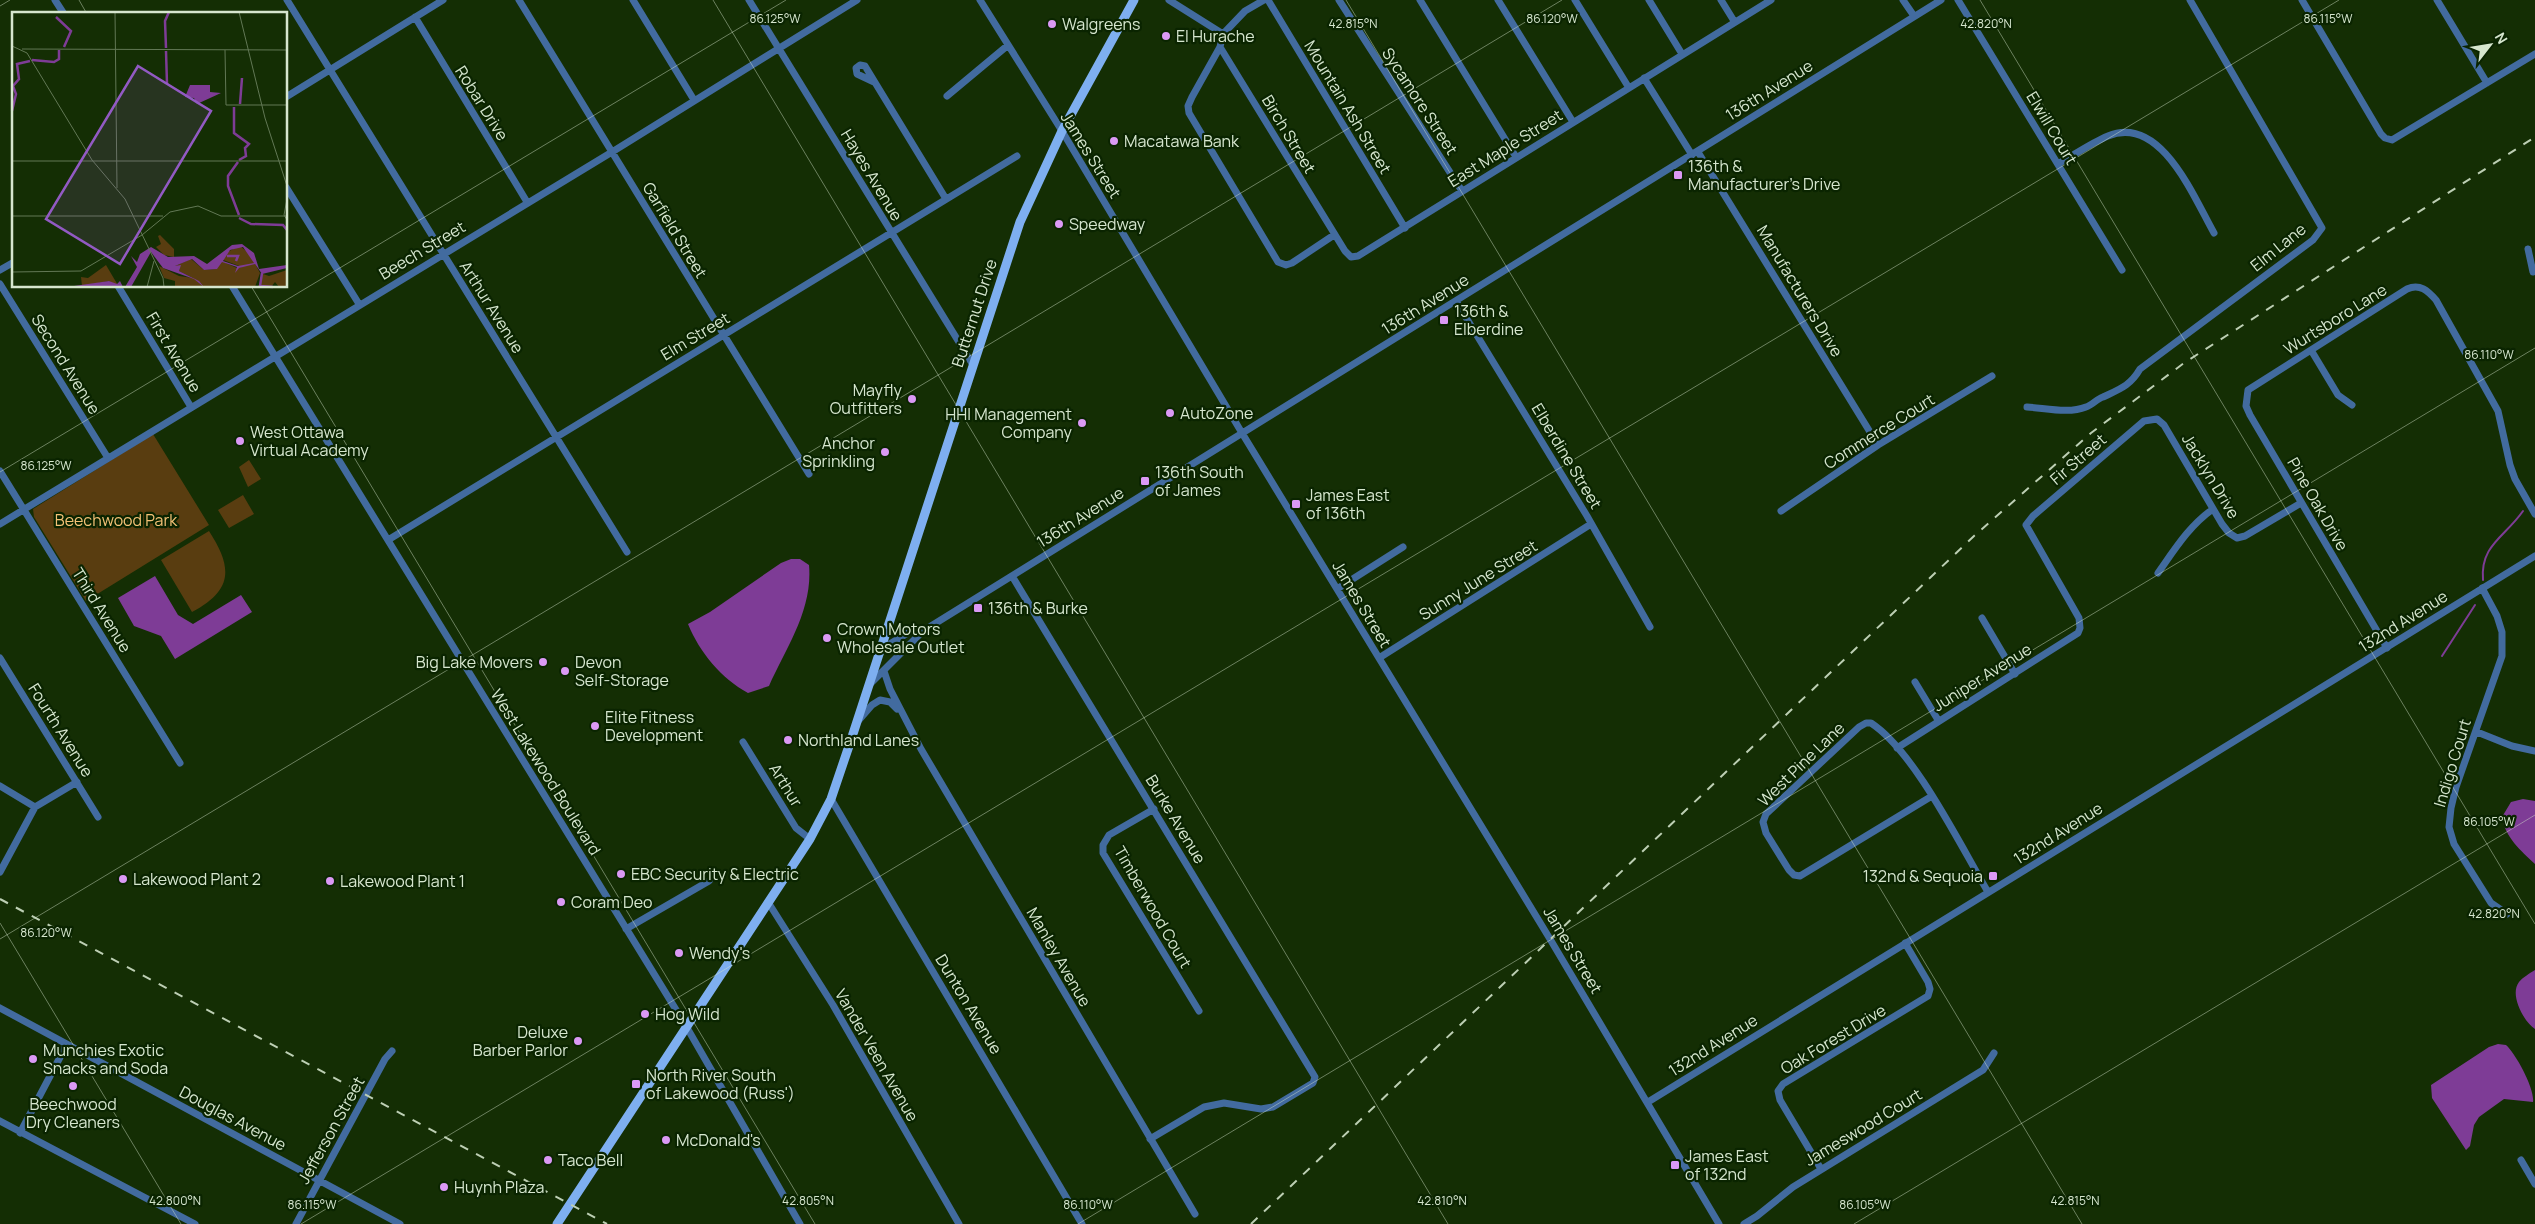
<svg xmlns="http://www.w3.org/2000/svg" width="2535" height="1224" viewBox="0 0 2535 1224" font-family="Manrope,sans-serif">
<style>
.green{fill:#593d10}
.water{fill:#7e3c96}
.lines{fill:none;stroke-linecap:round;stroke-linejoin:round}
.stream{stroke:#7e3c96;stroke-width:2}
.minor{stroke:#426b9f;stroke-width:7}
.major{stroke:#7eaff0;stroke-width:9}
.rail{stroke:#bdcfb4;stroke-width:2;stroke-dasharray:9 9;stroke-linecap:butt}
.ticks{fill:none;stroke:#d6e6ce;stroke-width:1;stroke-opacity:0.45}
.poi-dot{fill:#db99f5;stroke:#0a2400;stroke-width:2}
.labels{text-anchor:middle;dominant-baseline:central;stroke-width:4.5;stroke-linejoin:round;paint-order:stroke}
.poi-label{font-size:16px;fill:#d6e6ce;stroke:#0a2400;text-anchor:start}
.street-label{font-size:16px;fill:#d6e6ce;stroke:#0a2400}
.park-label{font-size:16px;fill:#f4c176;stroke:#0a2400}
.inset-river{fill:none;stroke:#7e3c96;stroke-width:2.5}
.inset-road{fill:none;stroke:#627855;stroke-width:1}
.view{fill:#925ac3;fill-opacity:0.15;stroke:#925ac3;stroke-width:2.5}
.inset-edge{fill:none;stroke:#d6e6ce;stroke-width:2.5}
.ticks-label{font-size:12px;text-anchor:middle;fill:#d6e6ce;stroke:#0a2400;stroke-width:4.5;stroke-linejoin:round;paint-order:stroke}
</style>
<rect width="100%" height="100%" fill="#142e04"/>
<path class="green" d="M 153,434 L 209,525 L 86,601 L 34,517 L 33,509 Z
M 249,460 L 261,479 L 248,487 L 239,467 Z
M 243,495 L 254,514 L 229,528 L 218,510 Z
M 209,531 C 233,568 233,590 192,612 L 161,560 Z"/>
<path class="water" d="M 791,559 L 800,559 L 809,565 C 813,610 786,648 769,686 L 748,693 C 721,678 700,653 688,624 L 710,612 L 781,563 Z
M 155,576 L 178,615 L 193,624 L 241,595 L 252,612 L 175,659 L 161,636 L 134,626 L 118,598 Z
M 2523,799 L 2535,801 L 2535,864 C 2521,851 2505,837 2502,817 L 2511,802 Z
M 2535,970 L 2535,1029 C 2524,1022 2509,995 2519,982 C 2522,978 2530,973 2535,970 Z
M 2498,1044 L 2506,1045 C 2516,1054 2535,1089 2533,1102 L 2504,1099 L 2479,1117 L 2474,1125 L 2470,1146 L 2466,1150 L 2432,1098 L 2431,1085 L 2489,1047 Z"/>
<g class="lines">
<path class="stream" d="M 2483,580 C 2480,545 2505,537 2523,511
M 2442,656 L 2475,605"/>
<path class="minor" d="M 55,0 L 64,14
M 287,0 L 627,552
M 519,0 L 809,474
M 633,0 L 694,100
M 749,0 L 973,365
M 980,0 L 1062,131 L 1242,433 L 1550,939 L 1719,1224
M 1169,0 L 1223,34
M 1264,0 L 1245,11 L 1223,34 L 1220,47 L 1192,97 L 1188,106 L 1189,113 L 1278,262 L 1286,265 L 1292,263 L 1334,235
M 1268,0 L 1405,228
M 1339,0 L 1462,191
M 1420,0 L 1516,157
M 1498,0 L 1573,122
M 1575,0 L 1629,88
M 1649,0 L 1682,54
M 1721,0 L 1734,21
M 1903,0 L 1914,16
M 1958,0 L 2122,270
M 2302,0 L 2381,134 L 2385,138 L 2392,140 L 2535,54
M 2437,0 L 2487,83
M 415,17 L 527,202
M 1220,47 L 1345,251 L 1351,257 L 1358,256 L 1771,0
M 1644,78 L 1692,155
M 874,82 L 857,74 L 856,68 L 860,65 L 865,66 L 946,199
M 947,96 L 1007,46
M 286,97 L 443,0
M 1698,152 L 1878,445
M 2058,164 C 2074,155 2091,143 2108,136 C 2161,114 2194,198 2214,233
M 286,187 L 359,304
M 2528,249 L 2533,272
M 0,270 L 14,262
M 0,284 L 108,458
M 118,286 L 191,407
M 232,286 L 686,1026 L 800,1224
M 1456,301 L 1587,516 L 1650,627
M 2311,350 L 2338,395 L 2352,405
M 2027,407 C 2045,408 2069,414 2086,407 C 2092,405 2097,399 2103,397 C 2120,389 2130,386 2140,369 L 2313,240 L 2322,228 L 2190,0
M 0,471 L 180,763
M 1781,511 L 1878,445 L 1992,376
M 0,524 L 612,152 L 857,0
M 388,540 L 1017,156
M 2158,573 C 2175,549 2189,526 2213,509
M 1012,576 L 1315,1077 L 1313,1083 L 1273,1107 L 1261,1109 L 1224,1103 L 1204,1107 L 1150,1139
M 2482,588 L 2497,616 L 2502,632 L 2502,656 L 2456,787 L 2451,808 L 2449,827 L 2454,844 L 2491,903 L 2507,914
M 1337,589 L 1403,547
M 1982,618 L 2015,674
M 2387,648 L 2250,415 L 2246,406 L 2248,390 L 2407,289 C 2420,283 2428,291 2436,300 L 2498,411 L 2510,465 L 2515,479 L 2535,514
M 880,650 L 911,631 L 923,631
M 0,658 L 98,817
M 1379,658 L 1591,524
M 884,671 L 890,689 L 921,749 L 1195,1214
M 1915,682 L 1938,720
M 869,685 L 923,631 L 1941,0
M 859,720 L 872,705 L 880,700 L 890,702 L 897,709
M 2477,732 L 2512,746 L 2535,751
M 743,742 L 796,828 L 810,839
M 1897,748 L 2078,633 L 2080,628 L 2079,618 L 2026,525 L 2033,516 L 2144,421 L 2157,419 L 2164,425 L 2222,524 L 2229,533 L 2237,538 L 2245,536 L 2301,503
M 0,786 L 35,807
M 1932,796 L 1800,876 L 1794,875 L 1789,870 L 1766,833 L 1763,822 L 1766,814 L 1859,727 L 1866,723 L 1871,723 C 1915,752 1960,845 1988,892
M 831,799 L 1082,1224
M 1154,809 L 1109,835 L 1103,845 L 1103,853 L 1199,1011
M 0,872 L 35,807 L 77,782
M 768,902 L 833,1005 L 959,1224
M 626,929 L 709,881
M 0,1008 L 400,1224
M 1648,1102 L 2535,556
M 0,1121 L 195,1224
M 20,1133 L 67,1044
M 2521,1160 L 2535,1184
M 1821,1169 L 1780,1100 L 1778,1091 L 1783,1084 L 1928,996 L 1930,989 L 1928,982 L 1905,943
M 296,1224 L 385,1059 L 392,1051
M 1744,1224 L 1757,1216 L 1793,1187 L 1983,1070 L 1994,1053"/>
<path class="major" d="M 557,1224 L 810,839 L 831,799 L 851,740 L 1020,222 L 1062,131 L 1134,0"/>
<path class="rail" d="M 0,899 L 607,1224
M 1251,1224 L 1974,536 L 2091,433 L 2184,363 L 2535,137"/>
</g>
<path class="ticks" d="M 79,0 L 87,14M 713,0 L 1448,1224M 1346,0 L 2082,1224M 1980,0 L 2535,924M 0,6 L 10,0M 251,286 L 815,1224M 0,472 L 786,0M 0,923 L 181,1224M 0,939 L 1562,0M 301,1224 L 2339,0M 1078,1224 L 2535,348M 1854,1224 L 2535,815"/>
<g class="poi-dot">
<circle cx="1052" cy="24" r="5"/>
<circle cx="1166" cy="36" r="5"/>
<circle cx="1114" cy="141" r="5"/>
<rect x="1673" y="170" width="10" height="10" rx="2.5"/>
<circle cx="1059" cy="224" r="5"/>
<rect x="1439" y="315" width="10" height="10" rx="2.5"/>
<circle cx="912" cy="399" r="5"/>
<circle cx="1170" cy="413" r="5"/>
<circle cx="1082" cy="423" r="5"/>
<circle cx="240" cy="441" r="5"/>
<circle cx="885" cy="452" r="5"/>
<rect x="1140" y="476" width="10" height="10" rx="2.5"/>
<rect x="1291" y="499" width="10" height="10" rx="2.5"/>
<rect x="973" y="603" width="10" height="10" rx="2.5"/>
<circle cx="827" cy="638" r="5"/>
<circle cx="543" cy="662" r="5"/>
<circle cx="565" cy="671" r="5"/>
<circle cx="595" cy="726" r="5"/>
<circle cx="788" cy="740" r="5"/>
<circle cx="621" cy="874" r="5"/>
<rect x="1988" y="871" width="10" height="10" rx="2.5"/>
<circle cx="123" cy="879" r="5"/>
<circle cx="330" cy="881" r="5"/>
<circle cx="561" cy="902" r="5"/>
<circle cx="679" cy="953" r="5"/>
<circle cx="645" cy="1014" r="5"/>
<circle cx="578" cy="1041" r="5"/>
<circle cx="33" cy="1059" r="5"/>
<rect x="631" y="1079" width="10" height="10" rx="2.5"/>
<circle cx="73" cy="1086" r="5"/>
<circle cx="666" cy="1140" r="5"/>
<circle cx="548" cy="1160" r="5"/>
<rect x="1670" y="1160" width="10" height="10" rx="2.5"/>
<circle cx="444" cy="1187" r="5"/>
</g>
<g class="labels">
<g class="poi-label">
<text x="1062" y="24">Walgreens</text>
<text x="1176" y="36">El Hurache</text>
<text x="1124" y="141">Macatawa Bank</text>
<text x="1688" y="166">136th &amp;<tspan x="1688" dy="18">Manufacturer's Drive</tspan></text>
<text x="1069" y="224">Speedway</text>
<text x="1454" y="311">136th &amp;<tspan x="1454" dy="18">Elberdine</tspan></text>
<text x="902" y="390" text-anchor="end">Mayfly<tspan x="902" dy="18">Outfitters</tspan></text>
<text x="1180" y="413">AutoZone</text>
<text x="1072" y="414" text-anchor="end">HHI Management<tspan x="1072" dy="18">Company</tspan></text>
<text x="250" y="432">West Ottawa<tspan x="250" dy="18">Virtual Academy</tspan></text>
<text x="875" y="443" text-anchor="end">Anchor<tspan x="875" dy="18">Sprinkling</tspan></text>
<text x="1155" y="472">136th South<tspan x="1155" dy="18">of James</tspan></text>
<text x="1306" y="495">James East<tspan x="1306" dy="18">of 136th</tspan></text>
<text x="988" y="608">136th &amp; Burke</text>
<text x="837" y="629">Crown Motors<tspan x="837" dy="18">Wholesale Outlet</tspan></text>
<text x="533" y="662" text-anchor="end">Big Lake Movers</text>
<text x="575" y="662">Devon<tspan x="575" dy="18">Self-Storage</tspan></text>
<text x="605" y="717">Elite Fitness<tspan x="605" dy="18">Development</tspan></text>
<text x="798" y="740">Northland Lanes</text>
<text x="631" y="874">EBC Security &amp; Electric</text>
<text x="1983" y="876" text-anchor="end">132nd &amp; Sequoia</text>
<text x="133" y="879">Lakewood Plant 2</text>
<text x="340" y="881">Lakewood Plant 1</text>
<text x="571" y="902">Coram Deo</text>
<text x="689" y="953">Wendy's</text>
<text x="655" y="1014">Hog Wild</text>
<text x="568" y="1032" text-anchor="end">Deluxe<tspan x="568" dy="18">Barber Parlor</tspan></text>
<text x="43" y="1050">Munchies Exotic<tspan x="43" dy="18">Snacks and Soda</tspan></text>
<text x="646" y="1075">North River South<tspan x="646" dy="18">of Lakewood (Russ')</tspan></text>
<text x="73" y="1104" text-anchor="middle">Beechwood<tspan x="73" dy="18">Dry Cleaners</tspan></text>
<text x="676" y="1140">McDonald's</text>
<text x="1685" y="1156">James East<tspan x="1685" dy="18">of 132nd</tspan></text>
<text x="558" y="1160">Taco Bell</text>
<text x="454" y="1187">Huynh Plaza</text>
</g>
<g class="street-label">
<text transform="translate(1769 90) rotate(-32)">136th Avenue</text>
<text transform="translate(1420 101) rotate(57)">Sycamore Street</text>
<text transform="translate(482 103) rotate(58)">Robar Drive</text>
<text transform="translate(1348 107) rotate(59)">Mountain Ash Street</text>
<text transform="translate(2052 128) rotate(59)">Elwill Court</text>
<text transform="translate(1289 134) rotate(59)">Birch Street</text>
<text transform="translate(1505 148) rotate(-32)">East Maple Street</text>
<text transform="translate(1091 155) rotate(58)">James Street</text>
<text transform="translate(872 175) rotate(59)">Hayes Avenue</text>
<text transform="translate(675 230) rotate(59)">Garfield Street</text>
<text transform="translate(2278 247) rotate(-39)">Elm Lane</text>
<text transform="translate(422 250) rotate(-31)">Beech Street</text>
<text transform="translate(1800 291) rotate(59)">Manufacturers Drive</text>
<text transform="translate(1425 304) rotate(-32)">136th Avenue</text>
<text transform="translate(492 307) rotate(58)">Arthur Avenue</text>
<text transform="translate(974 313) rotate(-72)">Butternut Drive</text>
<text transform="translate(2335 319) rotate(-32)">Wurtsboro Lane</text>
<text transform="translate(695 336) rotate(-31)">Elm Street</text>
<text transform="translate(174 352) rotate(59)">First Avenue</text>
<text transform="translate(66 364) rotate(58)">Second Avenue</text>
<text transform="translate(1879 431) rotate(-32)">Commerce Court</text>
<text transform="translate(1567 456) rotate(59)">Elberdine Street</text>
<text transform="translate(2078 459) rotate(-41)">Fir Street</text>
<text transform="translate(2211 476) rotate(59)">Jacklyn Drive</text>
<text transform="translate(2318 504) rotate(60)">Pine Oak Drive</text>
<text transform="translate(1080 517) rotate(-32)">136th Avenue</text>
<text transform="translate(1478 580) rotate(-32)">Sunny June Street</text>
<text transform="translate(1362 604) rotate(59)">James Street</text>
<text transform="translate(102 610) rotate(58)">Third Avenue</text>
<text transform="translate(2403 621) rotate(-32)">132nd Avenue</text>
<text transform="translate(1982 677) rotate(-32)">Juniper Avenue</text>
<text transform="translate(61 730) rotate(58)">Fourth Avenue</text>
<text transform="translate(2452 763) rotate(-73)">Indigo Court</text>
<text transform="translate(1801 764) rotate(-44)">West Pine Lane</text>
<text transform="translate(546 772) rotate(58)">West Lakewood Boulevard</text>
<text transform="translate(786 785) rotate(58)">Arthur</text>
<text transform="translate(1176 819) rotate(59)">Burke Avenue</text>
<text transform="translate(2058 833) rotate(-32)">132nd Avenue</text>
<text transform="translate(1153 907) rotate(60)">Timberwood Court</text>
<text transform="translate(1573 950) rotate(59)">James Street</text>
<text transform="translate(1059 957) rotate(60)">Manley Avenue</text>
<text transform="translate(969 1004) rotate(59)">Dunton Avenue</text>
<text transform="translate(1833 1039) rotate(-31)">Oak Forest Drive</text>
<text transform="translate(1713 1045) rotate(-32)">132nd Avenue</text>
<text transform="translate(877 1055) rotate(60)">Vander Veen Avenue</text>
<text transform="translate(233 1118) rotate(28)">Douglas Avenue</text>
<text transform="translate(1863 1127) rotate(-31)">Jameswood Court</text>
<text transform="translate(331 1130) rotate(-61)">Jefferson Street</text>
</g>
<g class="park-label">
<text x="116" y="520">Beechwood Park</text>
</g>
</g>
<g transform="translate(12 12)">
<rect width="275" height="275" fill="#142e04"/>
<path d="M 148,223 L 162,237 L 162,245 L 152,243 L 144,235 L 149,232 L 146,224 ZM 228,234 L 238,242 L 248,261 L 243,275 L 163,275 L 163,269 L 152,266 L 147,254 L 167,264 L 181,266 L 167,259 L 168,254 L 163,254 L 179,247 L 192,258 L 204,257 L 209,249 L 225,256 L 230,255 L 211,248 L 215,240 ZM 94,253 L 107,275 L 97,269 L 70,274 L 69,265 L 76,266 ZM 275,258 L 275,275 L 267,275 L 263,270 L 259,275 L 246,275 L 251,262 L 257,264 Z" fill="#593d10"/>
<path d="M 178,73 L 198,73 L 198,80 L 209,81 L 185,92 L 182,86 L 173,85 ZM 230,232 L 242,241 L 247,257 L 275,253 L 275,256 L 250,262 L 243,252 L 227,256 L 223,261 L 225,255 L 210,250 L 205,257 L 192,258 L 180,247 L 163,254 L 169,253 L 167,259 L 187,269 L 192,275 L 182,267 L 151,256 L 139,240 L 119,275 L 113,275 L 125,255 L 119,244 L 125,250 L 128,242 L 139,235 L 156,245 L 182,244 L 195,252 L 220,233 ZM 231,235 L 242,251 L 226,254 L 211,249 L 218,238 ZM 97,269 L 105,272 L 108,269 L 111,275 L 55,275 Z" fill="#7e3c96" fill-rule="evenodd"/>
<path class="inset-river" d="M 44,5 L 59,19 L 52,35M 154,36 L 153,9 L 157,0M 154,39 L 155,72M 20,48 L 42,50 L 47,47 L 47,38M 228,92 L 230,66M 222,95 L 222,121 L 237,132 L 233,136 L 234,144 L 227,148M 0,99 L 4,82 L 1,74 L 7,67 L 5,52 L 18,49M 226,150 L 216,164 L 216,174 L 227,203M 227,206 L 239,212 L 271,213 L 275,218M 215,244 L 226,244 L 224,249M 250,261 L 248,274 L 261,275"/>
<path class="inset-road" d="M 103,0 L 105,176M 227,0 L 253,106 L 275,174M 0,34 L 15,41 L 80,148 L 113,187 L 151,266 L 152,275M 10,37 L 275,38M 213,38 L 214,93 L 275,93M 0,149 L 275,149M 275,187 L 272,203 L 275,208M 0,204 L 151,204M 130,223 L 158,200 L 186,194 L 209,204 L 274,204M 0,260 L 69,259 L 130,223M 135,275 L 142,249"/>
<path class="view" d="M 126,54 L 199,99 L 108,252 L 34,207 Z"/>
<rect width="275" height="275" class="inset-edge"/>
</g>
<g class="ticks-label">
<text x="1552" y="23">86.120°W</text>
<text x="775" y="23">86.125°W</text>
<text x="2328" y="23">86.115°W</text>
<text x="1353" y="28">42.815°N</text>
<text x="1986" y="28">42.820°N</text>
<text x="2489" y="359">86.110°W</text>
<text x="46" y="470">86.125°W</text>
<text x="2489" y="826">86.105°W</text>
<text x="2494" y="918">42.820°N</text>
<text x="46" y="937">86.120°W</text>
<text x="175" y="1205">42.800°N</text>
<text x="808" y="1205">42.805°N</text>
<text x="1442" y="1205">42.810°N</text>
<text x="2075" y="1205">42.815°N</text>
<text x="312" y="1209">86.115°W</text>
<text x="1088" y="1209">86.110°W</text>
<text x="1865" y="1209">86.105°W</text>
</g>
<g transform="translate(2490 45) rotate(59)" stroke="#0a2400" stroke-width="4" paint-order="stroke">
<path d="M0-4L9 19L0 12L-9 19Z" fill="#d6e6ce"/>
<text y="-8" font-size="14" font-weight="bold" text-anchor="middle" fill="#d6e6ce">N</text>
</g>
</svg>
